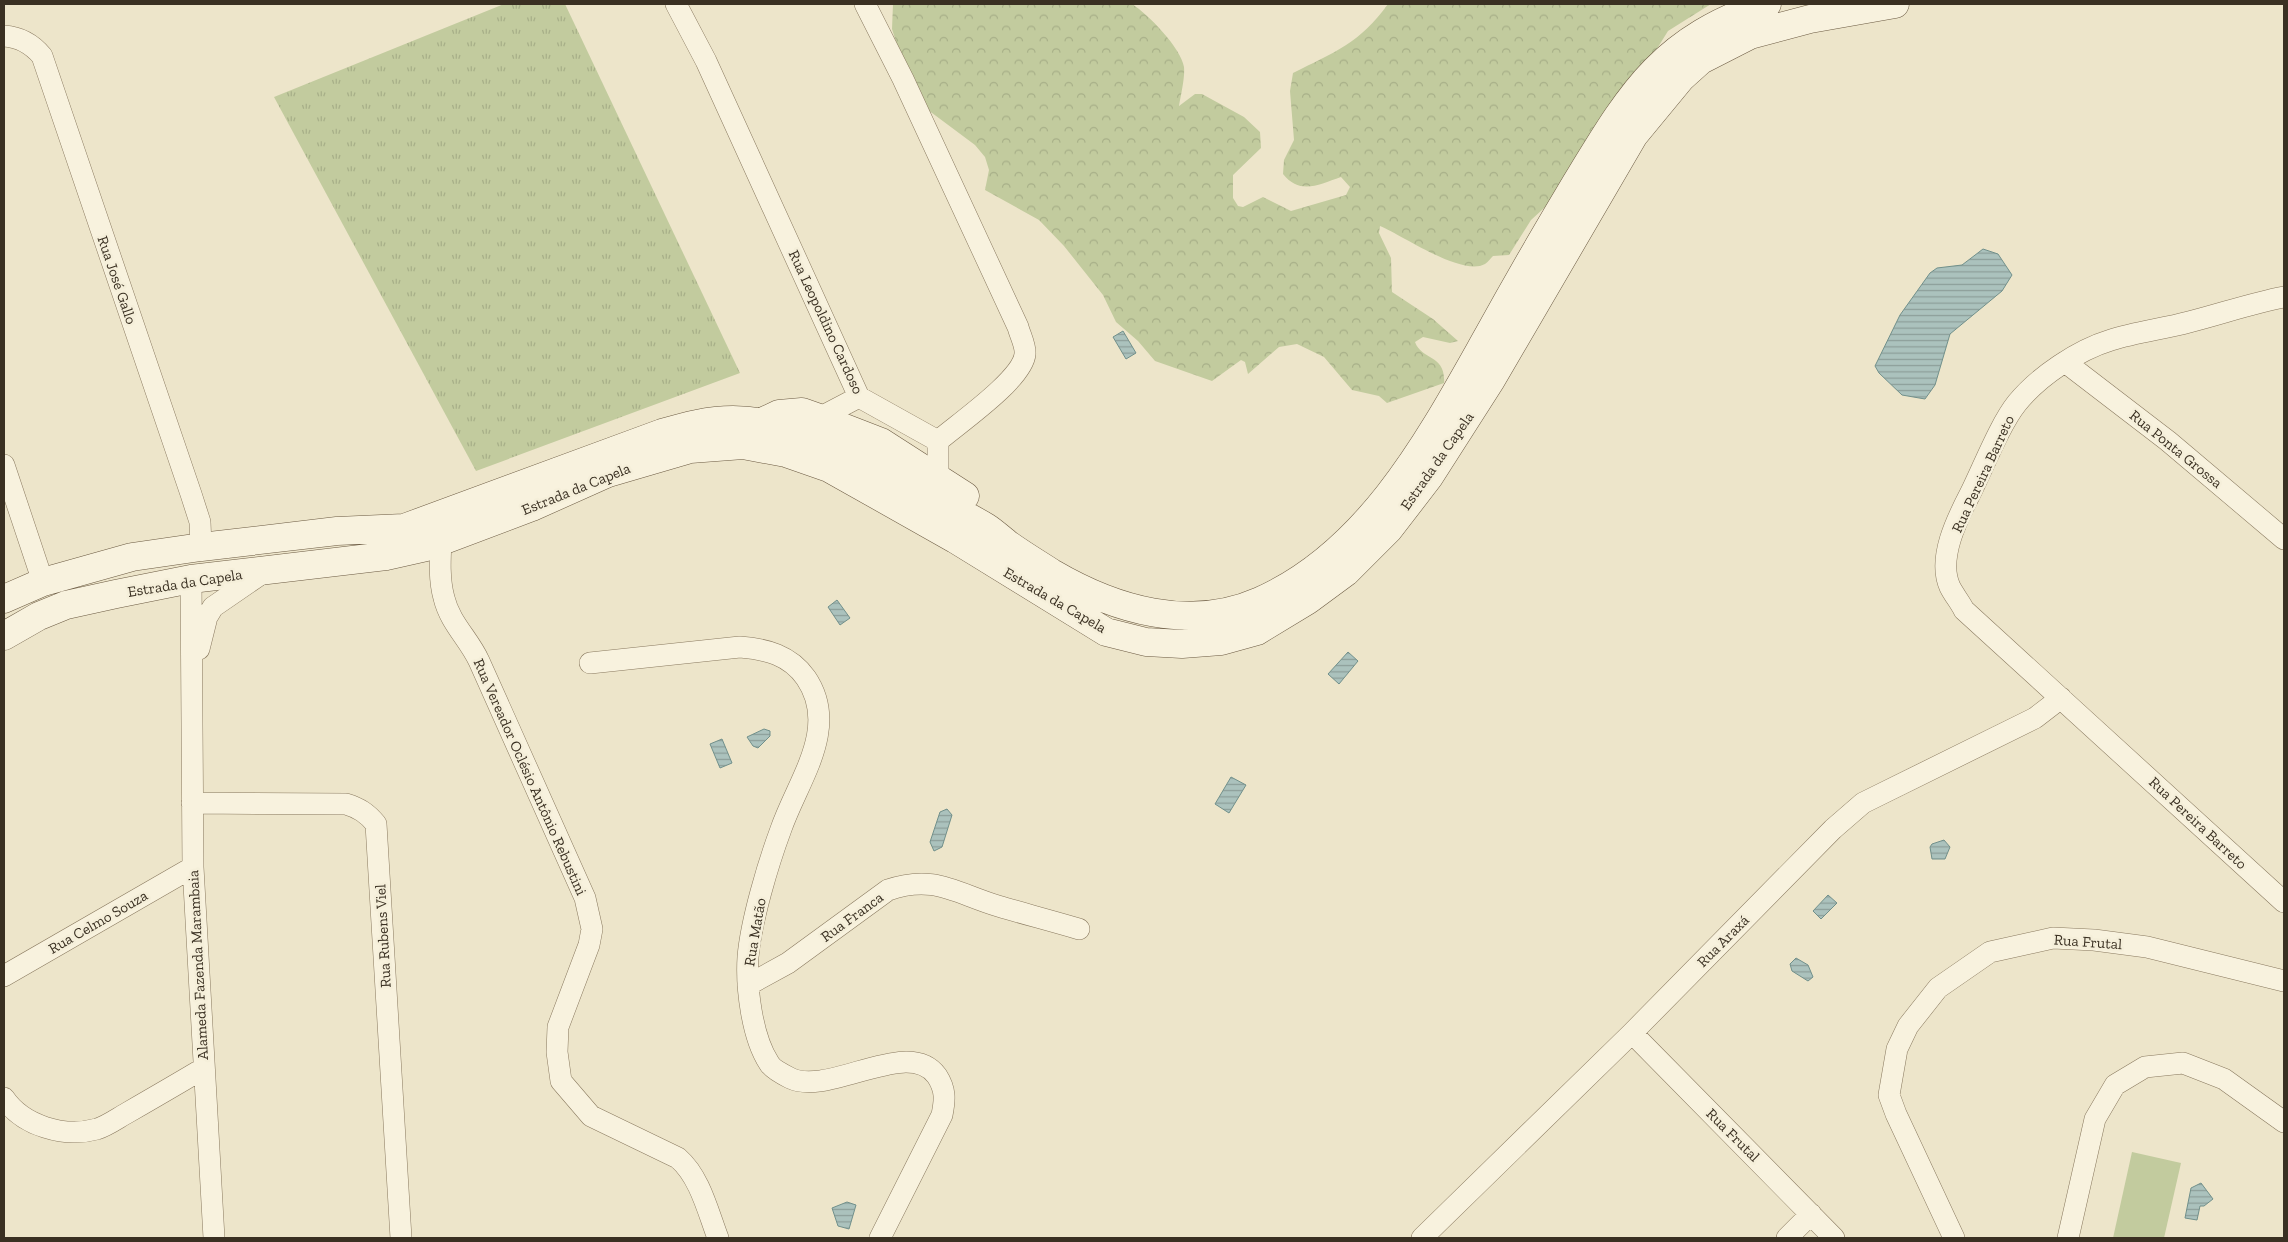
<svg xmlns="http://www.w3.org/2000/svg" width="2288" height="1242" viewBox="0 0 2288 1242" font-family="'Zilla Slab',serif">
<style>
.grass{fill:url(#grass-tufts)}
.forest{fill:url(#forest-crowns)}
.pitch{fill:#c2cb9e}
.water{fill:url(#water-rules);stroke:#71908b}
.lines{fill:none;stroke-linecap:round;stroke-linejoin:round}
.minor-casing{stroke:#89795f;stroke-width:22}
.secondary-casing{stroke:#6b5a42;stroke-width:29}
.minor{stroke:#f8f2de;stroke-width:21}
.secondary{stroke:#f8f2de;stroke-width:28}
.labels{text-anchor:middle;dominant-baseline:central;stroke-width:5;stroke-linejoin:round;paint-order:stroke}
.street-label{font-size:15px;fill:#3a3022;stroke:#f5efda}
</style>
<defs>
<pattern id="grass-tufts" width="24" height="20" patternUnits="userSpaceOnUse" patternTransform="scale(1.25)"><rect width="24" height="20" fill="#c2cb9e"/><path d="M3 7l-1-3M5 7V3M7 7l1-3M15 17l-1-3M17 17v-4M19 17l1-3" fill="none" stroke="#a7af88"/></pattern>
<pattern id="forest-crowns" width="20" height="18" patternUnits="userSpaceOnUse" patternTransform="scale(1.25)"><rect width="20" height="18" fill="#c2cb9e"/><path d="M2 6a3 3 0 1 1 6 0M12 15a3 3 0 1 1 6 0" fill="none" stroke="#a7af88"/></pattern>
<pattern id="water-rules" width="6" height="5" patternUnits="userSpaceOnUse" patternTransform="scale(1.25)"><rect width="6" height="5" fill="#abc2bd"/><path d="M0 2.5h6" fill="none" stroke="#8c9e99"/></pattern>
</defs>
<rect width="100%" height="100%" fill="#ede5ca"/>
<path class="grass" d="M 504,4 L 565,4 L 740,373 L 476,471 L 274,97 Z"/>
<path class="forest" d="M 893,4 L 1132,4 C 1148,14 1181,48 1184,67 C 1185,78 1181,94 1179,106 L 1195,94 L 1202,94 L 1244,117 L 1260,132 L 1261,148 L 1233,175 L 1233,198 L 1238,206 L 1243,207 L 1263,197 L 1291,211 L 1346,195 L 1350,187 L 1341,177 C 1318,185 1300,195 1283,174 L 1284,160 L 1294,140 L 1290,91 L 1293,73 C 1335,52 1360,43 1388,4 L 1711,4 L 1668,31 L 1599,142 L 1554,199 L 1531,220 L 1509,255 L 1493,256 C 1491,258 1488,262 1485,264 C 1462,277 1402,235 1380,226 L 1379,233 L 1391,258 L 1392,292 L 1433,319 L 1458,341 L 1450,343 L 1423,337 L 1415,342 C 1422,361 1446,354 1444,383 L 1387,403 L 1379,396 L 1352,390 L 1324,357 L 1297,344 L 1279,347 L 1248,374 L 1245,362 L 1241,360 L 1212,381 L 1155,361 L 1138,341 L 1116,322 L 1103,295 L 1064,246 L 1039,220 L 985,190 L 989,170 L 985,157 L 975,145 L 920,104 L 911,89 L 892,29 Z"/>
<path class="pitch" d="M 2132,1152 L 2181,1163 L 2164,1238 L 2113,1238 Z"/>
<path class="water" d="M 1983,249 L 1998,254 L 2012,275 L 2002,291 L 1950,334 L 1935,385 L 1925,399 L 1902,395 L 1879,373 L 1875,366 L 1900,315 L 1930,273 L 1937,268 L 1962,265 Z
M 1123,331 L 1136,353 L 1126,359 L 1113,337 Z
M 837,600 L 850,618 L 840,625 L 828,607 Z
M 1348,652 L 1358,661 L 1339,684 L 1328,674 Z
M 764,729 L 770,731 L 770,736 L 758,748 L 753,746 L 747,737 Z
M 722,739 L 732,763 L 720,768 L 710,744 Z
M 1231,777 L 1246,785 L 1229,813 L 1215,804 Z
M 947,809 L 952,815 L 942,847 L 934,851 L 930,842 L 940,812 Z
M 1944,840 L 1950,847 L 1945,859 L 1932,859 L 1930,847 L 1932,844 Z
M 1828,895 L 1837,903 L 1821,919 L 1813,911 Z
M 1796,958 L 1808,965 L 1813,977 L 1808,981 L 1792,971 L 1790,964 Z
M 2201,1183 L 2213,1199 L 2204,1206 L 2200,1206 L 2197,1220 L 2185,1218 L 2191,1188 Z
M 847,1202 L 856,1205 L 849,1229 L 838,1226 L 832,1208 Z"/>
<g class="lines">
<defs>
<path id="minor" d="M 676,4 L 706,61 L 859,397 L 938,441
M 865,4 L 903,79 L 1018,327 C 1020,335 1026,346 1025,354 C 1023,379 959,423 938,441
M 4,36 C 19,37 32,44 42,56 L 191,494 L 200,522 L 201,547
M 2284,297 C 2252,303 2221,314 2189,322 C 2163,329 2136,332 2111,340 C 2078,350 2039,376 2017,403 C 2000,424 1983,468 1970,494 C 1957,519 1937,559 1950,587 C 1954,595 1960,602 1964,610 L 2284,902
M 2065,362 L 2168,441 L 2284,539
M 819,418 L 859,397
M 4,465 L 43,582
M 938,479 L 938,441
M 441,541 C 440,560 439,580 444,598 C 450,623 469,639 479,661 C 514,740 549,819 585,898 L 592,929 L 589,945 L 558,1027 L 557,1052 L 561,1081 L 591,1116 L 678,1158 C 700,1177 708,1212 718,1238
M 191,579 L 193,867 L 214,1238
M 199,649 L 207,617 L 213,607 L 264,572
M 590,663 L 740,647 C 766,649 790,655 806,678 C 840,728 798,780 781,829 C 768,864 751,921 748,957 C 746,988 752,1037 769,1063 C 772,1069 784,1075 790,1078 C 829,1097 908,1036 937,1076 C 946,1090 945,1100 942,1115 L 880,1238
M 192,803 L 346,804 C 359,808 367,813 376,824 L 401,1238
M 4,976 L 193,867
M 748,985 L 788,963 L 888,890 C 934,874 955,893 998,906 C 1025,914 1052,921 1079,929
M 1632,1033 L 1834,1238
M 4,1098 C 23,1126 64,1138 97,1129 C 107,1126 118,1118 127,1113 C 153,1098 179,1083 204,1068
M 1422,1238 L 1632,1033 L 1833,829 L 1863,803 L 2035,718 L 2061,698
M 1787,1238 L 1811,1214
M 1954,1238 L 1896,1114 L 1889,1095 L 1897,1049 L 1908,1026 L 1938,988 L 1990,952 L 2053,938 L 2094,940 L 2147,947 L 2284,981
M 2068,1238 L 2095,1119 L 2115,1085 L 2145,1067 L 2183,1063 L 2224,1079 L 2284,1122"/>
<path id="secondary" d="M 764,421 L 779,414 L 802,412 L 819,418 L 881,442 L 965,496
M 4,599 L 43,582 L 132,557 L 201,547 L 337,531 L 404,528 L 662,433 C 686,426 708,420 733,420 C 804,421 870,461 929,495 C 948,506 967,516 986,527 C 994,532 1001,539 1009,545 C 1023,555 1038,564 1052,573 C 1115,610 1190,632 1260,601 C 1371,552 1432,435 1489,334 C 1517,283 1546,233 1576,183 C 1631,93 1661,39 1767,4
M 4,636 L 39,616 L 66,605 L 116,594 L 191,579 L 386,556 L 426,547 L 532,507 L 608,473 L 690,449 L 743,445 L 786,453 L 829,468 L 955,539 L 1106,632 L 1146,642 L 1182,644 L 1221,641 L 1257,631 L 1308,600 L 1346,572 L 1389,529 L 1429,477 L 1491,380 L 1634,135 L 1681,78 L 1701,60 L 1750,35 L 1810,19 L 1895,4"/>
</defs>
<use href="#minor" class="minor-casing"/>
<use href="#secondary" class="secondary-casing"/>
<use href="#minor" class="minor"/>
<use href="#secondary" class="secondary"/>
</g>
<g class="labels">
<g class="street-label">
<text transform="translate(117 280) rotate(71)">Rua José Gallo</text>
<text transform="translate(826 322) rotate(65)">Rua Leopoldino Cardoso</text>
<text transform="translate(2176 449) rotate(39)">Rua Ponta Grossa</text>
<text transform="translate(1437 461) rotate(-55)">Estrada da Capela</text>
<text transform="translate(1983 474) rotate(-65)">Rua Pereira Barreto</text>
<text transform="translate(576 489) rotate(-22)">Estrada da Capela</text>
<text transform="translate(185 583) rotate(-9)">Estrada da Capela</text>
<text transform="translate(1055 600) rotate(30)">Estrada da Capela</text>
<text transform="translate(530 777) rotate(66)">Rua Vereador Oclésio Antônio Rebustini</text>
<text transform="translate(2198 823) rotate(43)">Rua Pereira Barreto</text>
<text transform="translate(852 917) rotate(-36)">Rua Franca</text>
<text transform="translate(98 922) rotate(-30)">Rua Celmo Souza</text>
<text transform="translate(755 932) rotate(-80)">Rua Matão</text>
<text transform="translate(383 936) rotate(-93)">Rua Rubens Viel</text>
<text transform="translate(1723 941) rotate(-45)">Rua Araxá</text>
<text transform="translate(2088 942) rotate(4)">Rua Frutal</text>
<text transform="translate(198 965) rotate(-93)">Alameda Fazenda Marambaia</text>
<text transform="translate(1733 1135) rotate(45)">Rua Frutal</text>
</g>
</g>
<rect width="2288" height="1242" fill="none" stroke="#3a3022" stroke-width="10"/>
</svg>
